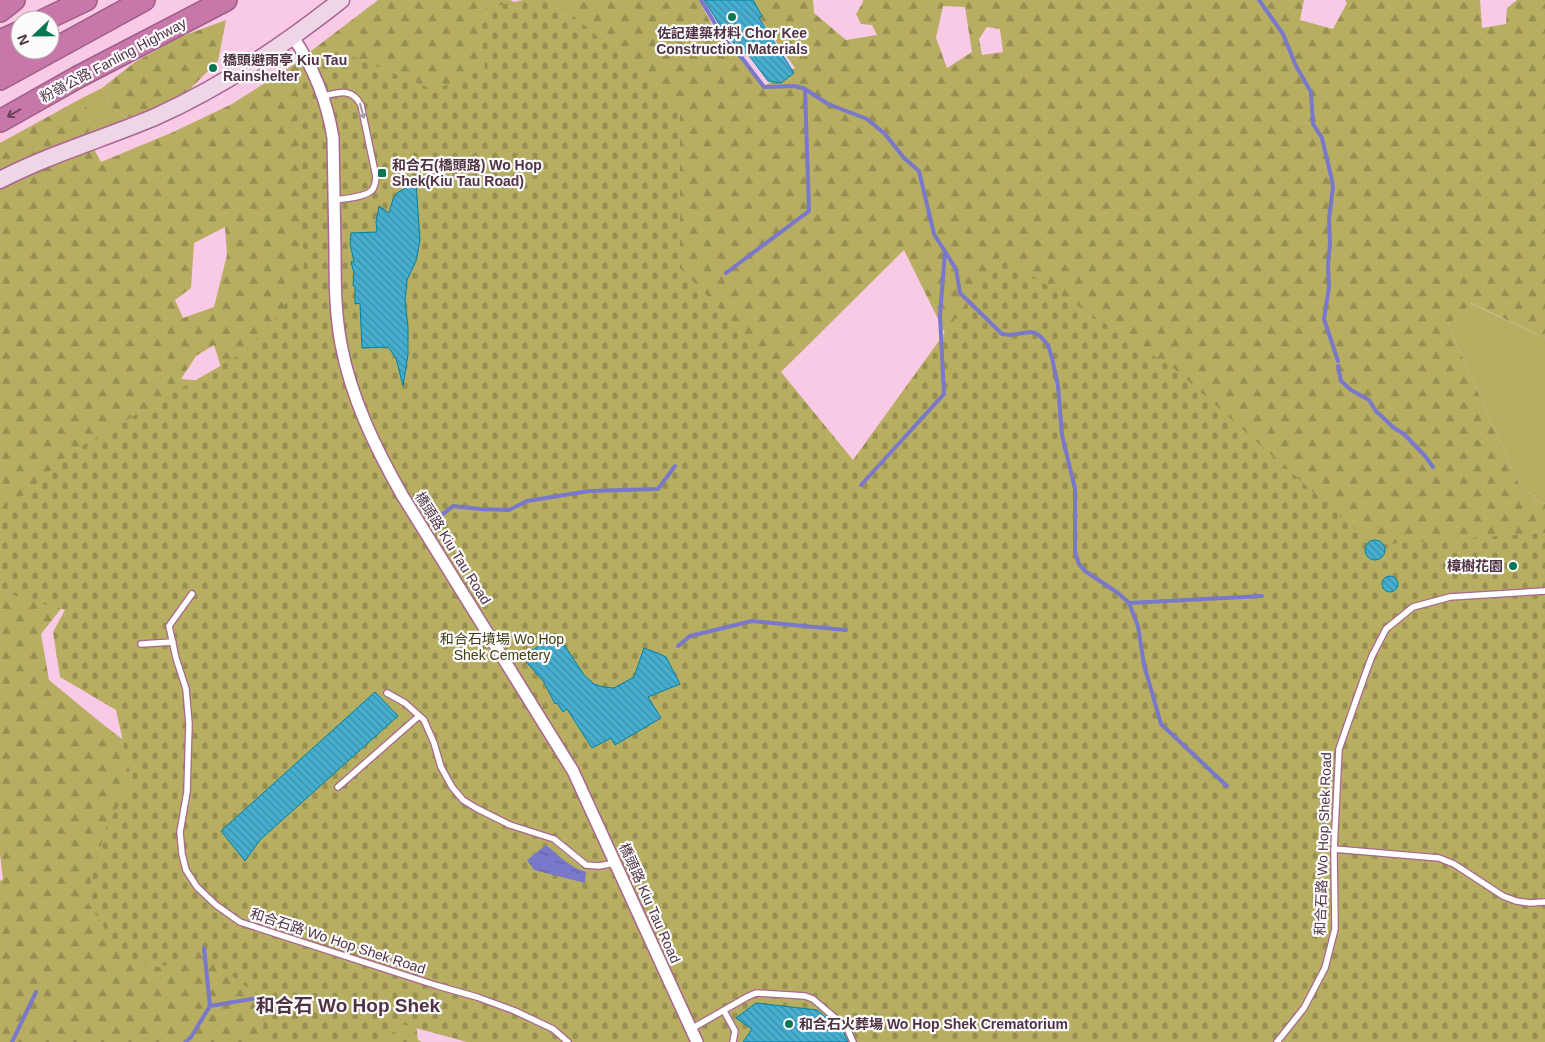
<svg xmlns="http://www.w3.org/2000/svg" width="1545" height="1042" viewBox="0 0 1545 1042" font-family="Helvetica,'Noto Sans TC',sans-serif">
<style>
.green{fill:#b7ae61}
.forest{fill:url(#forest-firs);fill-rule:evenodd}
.cemetery{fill:url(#cemetery-stones)}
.water{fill:url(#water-ripples)}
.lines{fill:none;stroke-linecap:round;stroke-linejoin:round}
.stream{stroke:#7978ca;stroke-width:4}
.building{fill:url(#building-back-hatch);stroke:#0083a3}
.lane-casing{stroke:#aa6590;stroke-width:8}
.street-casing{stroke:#aa6590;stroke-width:14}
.secondary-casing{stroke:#aa6590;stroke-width:19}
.highway-casing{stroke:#9e5f87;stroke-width:24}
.lane{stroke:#fff;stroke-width:5.5}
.street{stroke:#fff;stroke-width:11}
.secondary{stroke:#eed6e6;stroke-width:16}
.highway{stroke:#c877aa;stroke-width:21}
.oneway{stroke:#a898a2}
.oneway2{stroke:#684059}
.poi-dot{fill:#087853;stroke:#fbfbfb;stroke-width:2}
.labels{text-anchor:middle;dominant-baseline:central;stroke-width:4.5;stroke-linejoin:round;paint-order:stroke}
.poi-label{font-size:14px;font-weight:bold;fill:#503245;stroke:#fbfbfb;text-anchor:start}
.street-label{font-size:14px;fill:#503245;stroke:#fbfbfb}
.park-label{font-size:14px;fill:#423d12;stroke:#fbfbfb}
.district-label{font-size:19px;font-weight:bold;fill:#503245;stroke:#fbfbfb}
</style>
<defs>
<pattern id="forest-firs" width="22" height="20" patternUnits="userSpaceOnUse" patternTransform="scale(1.25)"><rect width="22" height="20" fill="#b7ae61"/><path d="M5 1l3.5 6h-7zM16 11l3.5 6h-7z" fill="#978e52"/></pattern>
<pattern id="cemetery-stones" width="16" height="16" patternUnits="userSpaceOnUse" patternTransform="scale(1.25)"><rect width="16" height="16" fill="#b7ae61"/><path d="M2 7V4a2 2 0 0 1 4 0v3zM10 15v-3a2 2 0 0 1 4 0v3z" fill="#978e52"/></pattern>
<pattern id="water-ripples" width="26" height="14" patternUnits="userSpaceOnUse" patternTransform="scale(1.25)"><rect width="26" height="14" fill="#7978ca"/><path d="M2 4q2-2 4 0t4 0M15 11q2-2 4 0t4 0" fill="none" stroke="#6663a6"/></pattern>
<pattern id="building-back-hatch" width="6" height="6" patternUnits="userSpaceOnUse" patternTransform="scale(1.25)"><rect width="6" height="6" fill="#46aecf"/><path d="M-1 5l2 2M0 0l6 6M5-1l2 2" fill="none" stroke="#3d8eaa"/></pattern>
</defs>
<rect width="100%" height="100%" fill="#f9cae5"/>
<path class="green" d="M 102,88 L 112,108 L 127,118 L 88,138 L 82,98 Z
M 1470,303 L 1545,338 L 1545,504 L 1534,500 L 1518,482 L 1448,325 Z"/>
<path class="forest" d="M 378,0 L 510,0 L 520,5 L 530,0 L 699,0 L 719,39 L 740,58 L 764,86 L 795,68 L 751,6 L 748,0 L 813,0 L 814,13 L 846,40 L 877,35 L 872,25 L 861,24 L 856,14 L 863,2 L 863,0 L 1304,0 L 1300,20 L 1333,29 L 1347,3 L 1345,0 L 1480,0 L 1482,28 L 1506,24 L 1507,8 L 1517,0 L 1545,0 L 1545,338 L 1471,303 L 1448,325 L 1518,482 L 1534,500 L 1545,504 L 1545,552 L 1430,565 L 980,404 L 904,250 L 781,372 L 308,339 L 75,591 L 41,634 L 49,680 L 100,722 L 148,759 L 414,1007 L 418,1040 L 422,1042 L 0,1042 L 0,881 L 3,879 L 0,854 L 0,143 L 82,98 L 90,115 L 88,138 L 101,162 L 171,133 L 232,104 L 290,67 ZM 943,6 L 965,7 L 972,52 L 947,68 L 936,38 ZM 987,27 L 1000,29 L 1003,52 L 982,55 L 979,39 ZM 225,227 L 227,255 L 214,307 L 183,318 L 175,300 L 191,288 L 194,243 ZM 214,345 L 226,383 L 181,379 L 196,356 Z
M 226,20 L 218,61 L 181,98 L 127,118 L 112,108 L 102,88 L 135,62 L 180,37 Z"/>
<path class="cemetery" d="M 523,0 L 554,0 L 680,105 L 680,268 L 781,372 L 853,460 L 1001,255 L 1177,371 L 1373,545 L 1545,533 L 1545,1042 L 467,1042 L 401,1024 L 383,1042 L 261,1042 L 267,1003 L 193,945 L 191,957 L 159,967 L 123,957 L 86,899 L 106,828 L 132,782 L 116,710 L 60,677 L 53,632 L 65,610 L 0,591 L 0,506 L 12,505 L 73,451 L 241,354 L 279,315 L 304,270 L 297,109 L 300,76 L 320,61 L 342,52 L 434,90 L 485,69 L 479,10 Z"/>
<path class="water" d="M 546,845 C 559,855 570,868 586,872 L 585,883 L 534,870 L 527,860 Z"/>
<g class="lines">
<path class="stream" d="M 701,0 L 724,39 L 742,58 L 764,87 L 795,86 L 805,89 L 828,104 L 867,119 L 885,134 L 904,158 L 919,171 L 934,234 L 956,269 L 960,293 L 1002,334 L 1010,335 L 1030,332 L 1035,333 L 1040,336 L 1048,345 L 1052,358 L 1058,386 L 1062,435 L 1075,489 L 1075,552 L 1079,564 L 1085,571 L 1118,593 L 1129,603 L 1138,626 L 1144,665 L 1161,724 L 1227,786
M 1259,0 L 1283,34 L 1296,66 L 1311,92 L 1313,124 L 1322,138 L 1331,176 L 1333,187 L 1329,219 L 1330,243 L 1328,265 L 1329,287 L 1324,319 L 1338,361
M 726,273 L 809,211 L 805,89
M 1338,366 L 1341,381 L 1351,390 L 1369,400 L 1376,411 L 1394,428 L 1404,434 L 1425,456 L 1433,467
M 861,485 L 944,394 L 940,316 L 945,251
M 433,522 L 453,506 L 480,509 L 509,510 L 527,501 L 589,491 L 658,489 L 675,466
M 1129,603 L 1262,596
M 678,646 L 690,636 L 752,621 L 846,630
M 204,948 L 210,1006
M 12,1042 L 36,992
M 186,1042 L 191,1037 L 210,1006 L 257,998"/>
</g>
<path class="building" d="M 704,0 L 753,0 L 762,16 L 759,18 L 794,73 L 781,83 L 768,81 L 750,57 L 728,38 Z
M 416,184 L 420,240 L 416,261 L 407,280 L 405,301 L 408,327 L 408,355 L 403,386 L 396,358 L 388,347 L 362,348 L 360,303 L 355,304 L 355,286 L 353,286 L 354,273 L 351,262 L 354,261 L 350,244 L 351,233 L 377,232 L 376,222 L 379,206 L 389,213 L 393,199 L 397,193 L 407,187 Z
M1365 550a10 10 0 1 1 20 0a10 10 0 1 1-20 0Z
M1382 584a8 8 0 1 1 16 0a8 8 0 1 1-16 0Z
M 557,634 L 584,675 L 594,684 L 603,687 L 614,688 L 634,677 L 644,648 L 660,654 L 666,657 L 680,684 L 648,697 L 661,718 L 615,745 L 611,738 L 592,748 L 567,709 L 563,712 L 557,703 L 555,704 L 544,682 L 522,657 Z
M 375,692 L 398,716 L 260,840 L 245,861 L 221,831 Z
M 756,1003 L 817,1010 L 843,1031 L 848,1042 L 743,1042 L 752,1029 L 736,1018 Z"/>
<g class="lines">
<defs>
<path id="lane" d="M 324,96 C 340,92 352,88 361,105 L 376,177 C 376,181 375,185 373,189 C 368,197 343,199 334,200
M 192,594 L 169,626 L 176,658 L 186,689 L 189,724 L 187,792 L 180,832 L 182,854 L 186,870 L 197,887 L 216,905 L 240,922 L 438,986 L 477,997 L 515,1011 L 553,1029 L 568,1042
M 141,644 L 173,642
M 387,693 L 405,703 L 424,720 L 434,743 L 441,767 L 452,787 L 463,800 L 476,808 L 510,825 L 554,839 L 586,865 L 599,866 L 615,863
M 338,787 L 419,716
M 1334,849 L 1439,858 L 1454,864 L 1503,896 L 1516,901 L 1530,903 L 1545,902
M 724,1011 L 735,1031 L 733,1042
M 691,1029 L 747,997 L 756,993 L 805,996 L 813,999 L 847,1028 L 853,1042
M 1277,1042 L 1304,1008 L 1325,968 L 1335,929 L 1334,849 L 1339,749 L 1366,672 L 1372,656 L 1386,629 L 1413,607 L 1450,597 L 1545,591"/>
<path id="street" d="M 293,37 C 314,68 327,101 333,138 C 334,175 334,212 335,249 C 335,281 335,312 341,344 C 351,398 375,447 402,495 L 573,771 L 697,1042"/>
<path id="secondary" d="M 0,180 C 50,154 103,139 155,117 C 222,87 283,46 341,0"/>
<path id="highway" d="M 0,11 L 14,0
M 44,20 L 86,0
M 0,41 L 20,32
M 0,60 L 20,50
M 0,79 L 144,0
M 0,121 L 78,77 L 226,0"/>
</defs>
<use href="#lane" class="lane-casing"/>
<use href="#street" class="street-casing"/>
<use href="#secondary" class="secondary-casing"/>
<use href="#highway" class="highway-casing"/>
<use href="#lane" class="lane"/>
<use href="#street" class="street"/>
<use href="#secondary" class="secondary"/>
<use href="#highway" class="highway"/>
</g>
<defs><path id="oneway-shaft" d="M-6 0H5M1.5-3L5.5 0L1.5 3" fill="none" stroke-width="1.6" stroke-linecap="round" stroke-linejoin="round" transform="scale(1.25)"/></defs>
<use class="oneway" href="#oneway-shaft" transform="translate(362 111) rotate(75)"/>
<use class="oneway2" href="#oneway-shaft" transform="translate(14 113) rotate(150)"/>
<g class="poi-dot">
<circle cx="732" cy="17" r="5"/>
<circle cx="213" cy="68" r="5"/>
<rect x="377" y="168" width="10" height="10" rx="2.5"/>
<circle cx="1513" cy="566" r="5"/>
<circle cx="789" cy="1024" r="5"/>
</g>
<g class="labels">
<g class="poi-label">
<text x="732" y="33" text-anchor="middle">佐記建築材料 Chor Kee<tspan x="732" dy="16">Construction Materials</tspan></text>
<text x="223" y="60">橋頭避雨亭 Kiu Tau<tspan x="223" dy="16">Rainshelter</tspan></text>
<text x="392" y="165">和合石(橋頭路) Wo Hop<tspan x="392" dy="16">Shek(Kiu Tau Road)</tspan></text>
<text x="1503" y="566" text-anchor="end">樟樹花園</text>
<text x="799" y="1024">和合石火葬場 Wo Hop Shek Crematorium</text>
</g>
<g class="street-label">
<text transform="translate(113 60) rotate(-28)">粉嶺公路 Fanling Highway</text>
<text transform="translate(453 548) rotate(58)">橋頭路 Kiu Tau Road</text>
<text transform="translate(1323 844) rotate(-88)">和合石路 Wo Hop Shek Road</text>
<text transform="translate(650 903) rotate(66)">橋頭路 Kiu Tau Road</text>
<text transform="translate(338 941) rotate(18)">和合石路 Wo Hop Shek Road</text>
</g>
<g class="park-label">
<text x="502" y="639">和合石墳場 Wo Hop<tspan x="502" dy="16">Shek Cemetery</tspan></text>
</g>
<g class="district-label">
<text x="348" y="1005">和合石 Wo Hop Shek</text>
</g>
</g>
<g transform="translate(35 35) rotate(248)"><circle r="24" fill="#fbfbfb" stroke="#b7abb2"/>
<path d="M0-4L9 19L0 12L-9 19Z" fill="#087853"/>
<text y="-8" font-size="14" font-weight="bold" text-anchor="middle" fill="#503245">N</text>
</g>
</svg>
